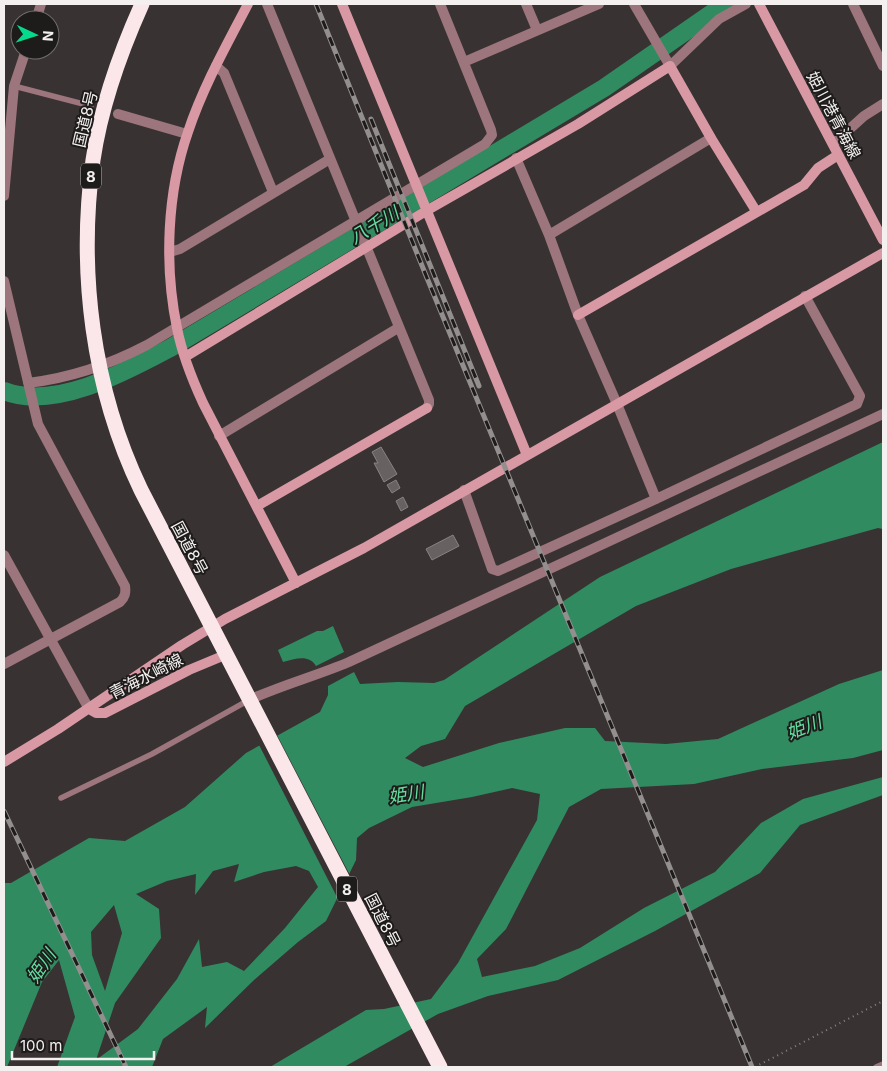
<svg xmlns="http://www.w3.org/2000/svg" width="887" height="1071" viewBox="0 0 887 1071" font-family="Inter,'Noto Sans JP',sans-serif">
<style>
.water{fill:#308c60;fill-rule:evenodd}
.pier{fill:#393233}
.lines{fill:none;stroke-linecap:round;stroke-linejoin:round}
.river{stroke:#308c60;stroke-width:18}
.building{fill:#686162;stroke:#898182}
.path{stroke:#898384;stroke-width:2;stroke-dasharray:1 4;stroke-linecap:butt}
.lane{stroke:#9d757c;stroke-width:5.5}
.street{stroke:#9d757c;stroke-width:10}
.secondary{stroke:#d899a4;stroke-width:10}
.highway{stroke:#fbe7ea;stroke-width:15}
.rail-casing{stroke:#948f8f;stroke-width:5}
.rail{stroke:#1e1b1b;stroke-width:3;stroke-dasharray:9;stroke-linecap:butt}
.labels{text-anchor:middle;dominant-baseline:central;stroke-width:4;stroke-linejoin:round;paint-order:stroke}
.shield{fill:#1e1b1b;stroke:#b4b0b0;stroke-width:1}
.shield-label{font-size:15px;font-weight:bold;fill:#f4f0f0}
.street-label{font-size:16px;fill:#f4f0f0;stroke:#1e1b1b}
.water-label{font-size:18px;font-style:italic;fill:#63dd9f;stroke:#1e1b1b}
</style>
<rect width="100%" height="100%" fill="#393233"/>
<path class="water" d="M 883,442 L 883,529 L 878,528 L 731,569 L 636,606 L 465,706 L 445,739 L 421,746 L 405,758 L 423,767 L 499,743 L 565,728 L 595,728 L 605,741 L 666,744 L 718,739 L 839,684 L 883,670 L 883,750 L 853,758 L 762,769 L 694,784 L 601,789 L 569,807 L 506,929 L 477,959 L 482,977 L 535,966 L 580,948 L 644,908 L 715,872 L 761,823 L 803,799 L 883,777 L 883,795 L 800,825 L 760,873 L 655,931 L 558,980 L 488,996 L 438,1014 L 344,1067 L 270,1067 L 366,1010 L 384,1009 L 431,999 L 458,963 L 537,820 L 540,794 L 512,788 L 472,797 L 412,807 L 369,828 L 357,838 L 356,860 L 326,921 L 298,942 L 254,980 L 205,1028 L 207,1007 L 163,1039 L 152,1067 L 57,1067 L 75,1017 L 59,960 L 42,982 L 7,1067 L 4,1067 L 4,883 L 11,883 L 89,838 L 125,841 L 185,807 L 246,753 L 320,712 L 328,695 L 328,686 L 354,672 L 360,684 L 398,682 L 434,683 L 444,680 L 600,577 ZM 239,864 L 234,882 L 264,872 L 296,866 L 309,871 L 318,887 L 285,928 L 244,971 L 227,962 L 202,967 L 199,939 L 177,979 L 138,1029 L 96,1060 L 115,1003 L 161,938 L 159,909 L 136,894 L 167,881 L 196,874 L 195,895 L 213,871 ZM 114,905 L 122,933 L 105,991 L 92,955 L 91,932 Z
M 333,626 L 344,652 L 316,666 C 309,654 295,659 283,662 L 278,650 L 317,631 L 323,631 Z"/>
<path class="pier" d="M 276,733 L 351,877 L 339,901 L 258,743 Z"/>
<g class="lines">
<path class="river" d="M 4,391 C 55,411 127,371 172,347 L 604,88 L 725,4"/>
</g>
<path class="building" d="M 381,447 L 397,474 L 384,482 L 374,463 L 378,463 L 372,452 Z
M 396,480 L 400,488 L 392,493 L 387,485 Z
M 403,497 L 408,507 L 401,511 L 396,501 Z
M 453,535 L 459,546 L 432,560 L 426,549 Z"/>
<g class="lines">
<path class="path" d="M 755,1067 L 883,1001"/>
<path class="lane" d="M 14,86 L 91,106
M 61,798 L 152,754 L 249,700
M 876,1067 L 883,1064"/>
<path class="street" d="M 267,4 L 429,400 L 429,404 L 427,408
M 526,4 L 537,30
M 634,4 L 670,66 L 719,19 L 746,4
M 853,4 L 883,66
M 36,20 L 41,4
M 464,62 L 599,4
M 216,66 L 224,73 L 273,192
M 118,114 L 187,134
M 833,144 L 864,116 L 883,104
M 516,158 L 549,235 L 578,315 L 617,404 L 656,499
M 4,196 L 14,86 L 26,50
M 549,235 L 711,138
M 170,252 L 180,249 L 330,159
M 4,281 L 38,424 L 125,586 C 126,593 125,597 120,602 L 4,664
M 28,383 C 70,378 109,365 147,345 L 485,144 L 492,135 L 491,130 L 440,4
M 219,436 L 398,328
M 464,490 L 492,569 L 498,571 L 656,499 L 857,404 L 860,396 L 805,296
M 4,555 L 89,709
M 249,700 C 282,685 316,676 349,662 L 883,414"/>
<path class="secondary" d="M 248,4 C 226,46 203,87 188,132 C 167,192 164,265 177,328 C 182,354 192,379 203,403 L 296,583
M 342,4 L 527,455
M 759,4 L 883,240
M 578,315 L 804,185 L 818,168 L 838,155
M 185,357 L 426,211 L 578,124 L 670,66 L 711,138 L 756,211
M 257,506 L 427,408
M 89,709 L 96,713 L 105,713 L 189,670 L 225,655
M 4,762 L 58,729 L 182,645 L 225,619 L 364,548 L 883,253"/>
<path class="highway" d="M 142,4 C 120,53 101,106 93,160 C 78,271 92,388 141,490 L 440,1067"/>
<defs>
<path id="rail" d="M 316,4 L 427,278 L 752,1067
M 371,119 L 479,386
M 4,811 L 126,1067"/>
</defs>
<use href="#rail" class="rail-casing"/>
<use href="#rail" class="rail"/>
</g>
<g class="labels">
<g class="shield">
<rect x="81" y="163.5" width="20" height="25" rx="4"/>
<rect x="337" y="876.5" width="20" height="25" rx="4"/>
</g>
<g class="shield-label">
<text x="91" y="176">8</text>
<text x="347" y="889">8</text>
</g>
<g class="street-label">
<text transform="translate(834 115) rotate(62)">姫川港青海線</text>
<text transform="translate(85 119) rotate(-77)">国道8号</text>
<text transform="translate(190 548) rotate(62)">国道8号</text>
<text transform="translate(146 676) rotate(-27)">青海水崎線</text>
<text transform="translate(383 920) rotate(63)">国道8号</text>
</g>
<g class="water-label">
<text transform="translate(374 225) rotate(-31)">八千川</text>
<text transform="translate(804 727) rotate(-21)">姫川</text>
<text transform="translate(406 794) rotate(-9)">姫川</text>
<text transform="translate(41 966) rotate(-56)">姫川</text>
</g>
</g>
<rect width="887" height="1071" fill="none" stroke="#f4f0f0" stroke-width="10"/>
<g transform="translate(35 35) rotate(94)"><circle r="24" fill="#1e1b1b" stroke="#747070"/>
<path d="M0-4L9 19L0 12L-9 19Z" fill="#05d98b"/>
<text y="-8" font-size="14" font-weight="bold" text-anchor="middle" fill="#f4f0f0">N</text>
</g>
<path d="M12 1051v8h142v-8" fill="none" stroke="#f4f0f0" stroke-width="2.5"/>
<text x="20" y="1051" font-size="15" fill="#f4f0f0" stroke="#1e1b1b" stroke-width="4" paint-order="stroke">100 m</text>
</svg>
